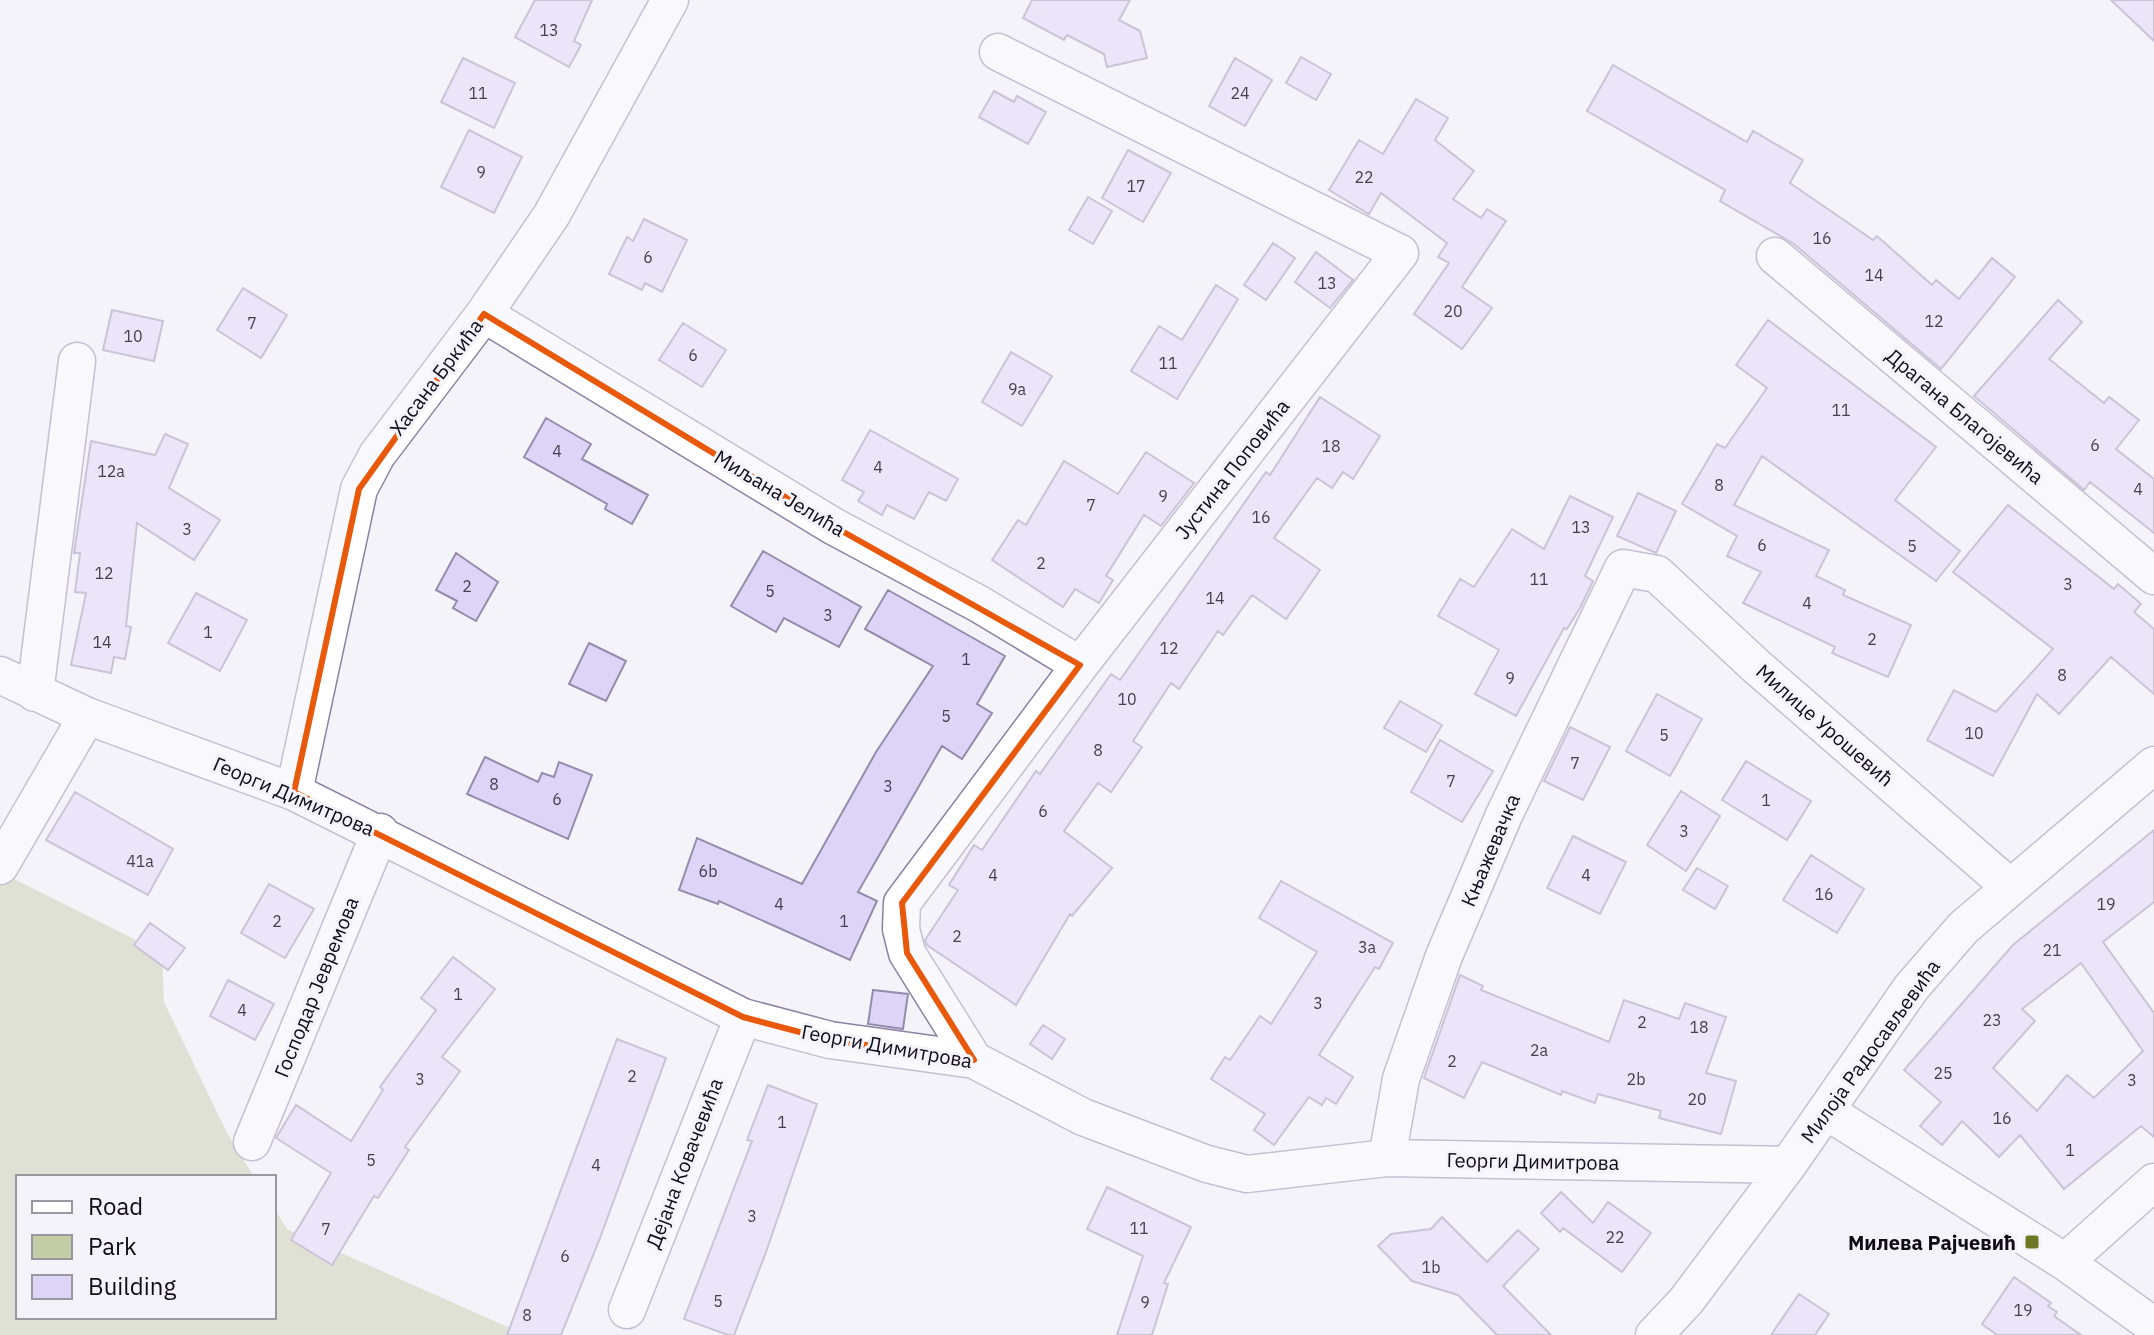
<svg xmlns="http://www.w3.org/2000/svg" width="2154" height="1335" viewBox="0 0 2154 1335" font-family="'IBM Plex Sans',sans-serif">
<style>
.green{fill:#c5cda7}
.building{fill:#ded4f7;stroke:#958cac;stroke-width:2;fill-rule:evenodd}
.lines{fill:none;stroke-linecap:round;stroke-linejoin:round}
.minor-casing{stroke:#8c82a2;stroke-width:39}
.minor{stroke:#fff;stroke-width:36}
.marked{fill:none;stroke:#e8590c;stroke-width:6;stroke-linejoin:round}
.poi-dot{fill:#6d7926;stroke:#f4f3fa;stroke-width:3}
.labels{text-anchor:middle;dominant-baseline:central;stroke-width:6;stroke-linejoin:round;paint-order:stroke}
.number-label{font-size:16px;fill:#443e50}
.street-label{font-size:20px;fill:#100c18;stroke:#f4f3fa}
.poi-label{font-size:20px;font-weight:bold;fill:#100c18;stroke:#f4f3fa;text-anchor:end}
</style>
<rect width="100%" height="100%" fill="#f4f3fa"/>
<path class="green" d="M 0,872 L 162,953 L 164,1002 L 227,1133 L 254,1177 L 18,1177 L 18,1317 L 274,1317 L 274,1208 L 287,1229 L 526,1335 L 0,1335 Z"/>
<path class="building" d="M 535,0 L 592,0 L 574,41 L 581,45 L 569,67 L 515,37 Z
M 1032,0 L 1130,0 L 1119,20 L 1140,31 L 1147,58 L 1107,67 L 1104,54 L 1067,35 L 1064,40 L 1023,18 Z
M 2111,0 L 2154,0 L 2154,41 Z
M 1301,57 L 1331,74 L 1316,100 L 1286,83 Z
M 463,58 L 515,83 L 494,128 L 441,102 Z
M 1235,58 L 1272,80 L 1245,126 L 1209,106 Z
M 1613,65 L 1747,142 L 1753,131 L 1803,160 L 1790,183 L 1873,240 L 1877,236 L 1932,285 L 1936,280 L 1959,299 L 1992,258 L 2015,277 L 1941,369 L 1794,244 L 1720,201 L 1725,190 L 1587,111 Z
M 994,91 L 1014,102 L 1017,96 L 1046,112 L 1028,144 L 979,117 Z
M 1416,99 L 1448,118 L 1435,140 L 1474,171 L 1453,199 L 1481,218 L 1487,209 L 1506,221 L 1462,287 L 1492,308 L 1462,349 L 1414,314 L 1449,263 L 1438,257 L 1447,243 L 1381,193 L 1369,214 L 1329,190 L 1359,140 L 1383,154 Z
M 469,130 L 522,157 L 494,213 L 441,187 Z
M 1128,150 L 1171,173 L 1143,222 L 1102,198 Z
M 1088,197 L 1112,211 L 1093,244 L 1069,230 Z
M 644,219 L 687,240 L 662,292 L 645,283 L 642,290 L 609,274 L 627,237 L 633,241 Z
M 1273,243 L 1295,258 L 1266,300 L 1244,285 Z
M 1316,252 L 1353,280 L 1330,308 L 1295,282 Z
M 1216,285 L 1238,299 L 1177,399 L 1131,371 L 1159,326 L 1182,340 Z
M 243,288 L 287,315 L 261,358 L 217,330 Z
M 2058,300 L 2082,322 L 2049,359 L 2104,403 L 2109,397 L 2139,420 L 2116,449 L 2154,479 L 2154,533 L 2090,482 L 2084,490 L 1974,396 Z
M 112,310 L 163,321 L 154,361 L 103,350 Z
M 1768,320 L 1936,447 L 1895,500 L 1960,551 L 1936,581 L 1762,456 L 1734,505 L 1829,550 L 1816,576 L 1845,590 L 1843,595 L 1911,625 L 1888,677 L 1832,653 L 1835,647 L 1743,603 L 1761,572 L 1727,556 L 1737,536 L 1682,504 L 1717,444 L 1725,448 L 1767,388 L 1736,365 Z
M 683,323 L 726,350 L 702,387 L 659,360 Z
M 1011,352 L 1052,376 L 1022,426 L 982,402 Z
M 1320,397 L 1380,436 L 1353,479 L 1343,472 L 1332,488 L 1317,478 L 1274,538 L 1320,570 L 1286,619 L 1252,595 L 1223,635 L 1218,631 L 1179,689 L 1171,683 L 1133,741 L 1142,747 L 1111,792 L 1098,783 L 1064,831 L 1112,868 L 1072,916 L 1070,914 L 1016,1005 L 927,945 L 925,940 L 958,890 L 949,885 L 974,845 L 982,850 L 1036,771 L 1040,774 L 1111,674 L 1120,680 L 1266,472 L 1270,475 Z
M 546,418 L 591,444 L 582,459 L 648,495 L 632,524 L 605,509 L 607,504 L 524,457 Z
M 870,430 L 958,479 L 946,501 L 929,492 L 914,519 L 887,505 L 882,515 L 858,501 L 864,492 L 842,480 Z
M 165,434 L 188,444 L 169,488 L 220,520 L 194,560 L 137,523 L 126,626 L 131,627 L 125,659 L 114,657 L 111,673 L 71,665 L 86,593 L 75,592 L 80,553 L 74,553 L 91,441 L 155,455 Z
M 1146,452 L 1194,483 L 1161,526 L 1144,515 L 1106,576 L 1113,580 L 1099,603 L 1075,589 L 1063,607 L 992,560 L 1018,520 L 1026,525 L 1064,461 L 1118,494 Z
M 1638,493 L 1676,511 L 1656,553 L 1617,536 Z
M 1570,496 L 1613,517 L 1585,576 L 1593,581 L 1580,608 L 1567,629 L 1564,628 L 1516,716 L 1475,694 L 1499,650 L 1438,616 L 1460,579 L 1474,587 L 1512,529 L 1544,549 Z
M 2008,505 L 2114,589 L 2118,584 L 2141,604 L 2134,612 L 2154,629 L 2154,694 L 2111,657 L 2059,714 L 2037,694 L 1993,776 L 1927,740 L 1954,690 L 1996,712 L 2053,649 L 1953,572 Z
M 763,551 L 861,607 L 839,647 L 784,618 L 776,632 L 731,606 Z
M 456,553 L 498,582 L 476,621 L 453,608 L 457,601 L 436,590 Z
M 888,590 L 1005,656 L 977,704 L 992,713 L 962,759 L 942,746 L 858,892 L 877,901 L 850,960 L 719,901 L 718,904 L 679,890 L 697,838 L 802,884 L 876,752 L 933,666 L 865,629 Z
M 196,593 L 247,620 L 220,671 L 168,643 Z
M 589,643 L 626,661 L 606,701 L 569,684 Z
M 1657,694 L 1702,719 L 1670,776 L 1626,751 Z
M 1400,701 L 1442,725 L 1426,752 L 1384,728 Z
M 1570,727 L 1610,747 L 1583,800 L 1544,781 Z
M 1440,740 L 1493,771 L 1462,822 L 1411,792 Z
M 485,757 L 538,782 L 542,773 L 554,777 L 559,762 L 592,775 L 568,839 L 467,794 Z
M 1746,761 L 1811,801 L 1787,840 L 1722,800 Z
M 1681,791 L 1720,816 L 1686,871 L 1647,845 Z
M 75,792 L 173,849 L 148,895 L 46,840 Z
M 2154,830 L 2154,902 L 2103,942 L 2154,1013 L 2154,1137 L 2141,1126 L 2064,1189 L 2020,1135 L 1999,1157 L 1962,1121 L 1942,1145 L 1920,1126 L 1941,1102 L 1904,1070 L 2013,945 ZM 2081,963 L 2143,1051 L 2094,1098 L 2067,1075 L 2037,1111 L 1993,1068 L 2035,1021 L 2022,1009 Z
M 1573,836 L 1626,862 L 1600,914 L 1547,888 Z
M 1811,855 L 1864,889 L 1837,933 L 1783,900 Z
M 1697,868 L 1728,886 L 1715,909 L 1683,890 Z
M 1281,881 L 1393,943 L 1379,969 L 1375,967 L 1319,1055 L 1353,1077 L 1336,1104 L 1326,1098 L 1322,1105 L 1309,1097 L 1274,1145 L 1254,1130 L 1265,1114 L 1211,1079 L 1225,1057 L 1230,1060 L 1260,1016 L 1271,1024 L 1317,952 L 1259,918 Z
M 269,884 L 314,909 L 285,958 L 241,933 Z
M 150,923 L 185,948 L 168,970 L 134,945 Z
M 453,957 L 495,989 L 442,1057 L 460,1071 L 405,1147 L 409,1150 L 378,1198 L 374,1196 L 332,1265 L 291,1240 L 331,1173 L 276,1138 L 296,1105 L 351,1141 L 383,1090 L 380,1087 L 436,1010 L 421,998 Z
M 1460,975 L 1483,986 L 1481,990 L 1609,1042 L 1624,1000 L 1679,1019 L 1685,1003 L 1726,1017 L 1706,1073 L 1736,1081 L 1721,1134 L 1659,1118 L 1661,1111 L 1598,1094 L 1595,1103 L 1562,1091 L 1561,1095 L 1482,1062 L 1464,1098 L 1424,1078 Z
M 228,980 L 274,1004 L 255,1040 L 210,1016 Z
M 873,990 L 908,994 L 903,1029 L 868,1024 Z
M 1043,1025 L 1065,1039 L 1052,1059 L 1030,1044 Z
M 617,1039 L 666,1058 L 600,1238 L 561,1335 L 507,1335 Z
M 768,1085 L 817,1104 L 766,1252 L 734,1335 L 728,1335 L 684,1319 L 752,1141 L 747,1140 Z
M 1107,1187 L 1191,1227 L 1164,1283 L 1168,1284 L 1152,1335 L 1117,1335 L 1143,1256 L 1087,1229 Z
M 1561,1192 L 1593,1223 L 1608,1202 L 1651,1233 L 1622,1272 L 1563,1228 L 1560,1232 L 1541,1213 Z
M 1442,1217 L 1487,1262 L 1518,1230 L 1539,1249 L 1503,1286 L 1551,1335 L 1497,1335 L 1458,1295 L 1412,1281 L 1378,1246 L 1391,1234 L 1431,1229 Z
M 2014,1277 L 2051,1303 L 2048,1306 L 2057,1312 L 2054,1316 L 2081,1335 L 1997,1335 L 1982,1324 Z
M 1799,1294 L 1829,1314 L 1815,1335 L 1771,1335 Z"/>
<g class="lines">
<defs>
<path id="minor" d="M 1775,256 L 2154,576
M 484,314 L 833,526 L 979,604 L 1080,665
M 0,675 L 87,716 L 294,792 L 743,1017 L 830,1040 L 974,1060 L 1083,1117 L 1207,1164 L 1247,1174 L 1387,1158 L 1788,1165
M 35,693 L 77,361
M 294,792 L 359,489 L 377,455 L 484,314 L 551,216 L 670,0
M 0,866 L 87,716
M 974,1060 L 907,953 L 901,929 L 902,903 L 1080,665 L 1400,253 L 998,52
M 1826,1111 L 2065,1262 L 2154,1326
M 252,1142 L 380,832
M 1387,1158 L 1401,1079 L 1444,956 L 1504,815 L 1623,568 L 1657,574 L 1756,666 L 2010,887
M 2065,1262 L 2154,1182
M 627,1310 L 743,1017
M 1654,1335 L 1686,1301 L 1788,1165 L 1911,988 L 1963,928 L 2154,765"/>
</defs>
<use href="#minor" class="minor-casing"/>
<use href="#minor" class="minor"/>
</g>
<path d="M0 0H2154V1335H0ZM 484,314 L 833,526 L 1080,665 L 902,903 L 907,953 L 974,1060 L 830,1040 L 743,1017 L 294,792 L 359,489 Z" fill="#f4f3fa" fill-opacity=".55" fill-rule="evenodd"/>
<path class="marked" d="M 484,314 L 833,526 L 1080,665 L 902,903 L 907,953 L 974,1060 L 830,1040 L 743,1017 L 294,792 L 359,489 Z"/>
<rect class="poi-dot" x="2024" y="1234" width="16" height="16" rx="4"/>
<g class="labels">
<g class="number-label">
<text x="549" y="30">13</text>
<text x="478" y="93">11</text>
<text x="1240" y="93">24</text>
<text x="481" y="172">9</text>
<text x="1364" y="177">22</text>
<text x="1136" y="186">17</text>
<text x="1822" y="238">16</text>
<text x="648" y="257">6</text>
<text x="1874" y="275">14</text>
<text x="1327" y="283">13</text>
<text x="1453" y="311">20</text>
<text x="1934" y="321">12</text>
<text x="252" y="323">7</text>
<text x="133" y="336">10</text>
<text x="693" y="355">6</text>
<text x="1168" y="363">11</text>
<text x="1017" y="389">9a</text>
<text x="1841" y="410">11</text>
<text x="2095" y="445">6</text>
<text x="1331" y="446">18</text>
<text x="557" y="451">4</text>
<text x="878" y="467">4</text>
<text x="111" y="471">12a</text>
<text x="1719" y="485">8</text>
<text x="2138" y="489">4</text>
<text x="1163" y="496">9</text>
<text x="1091" y="505">7</text>
<text x="1261" y="517">16</text>
<text x="1581" y="527">13</text>
<text x="187" y="529">3</text>
<text x="1762" y="545">6</text>
<text x="1912" y="546">5</text>
<text x="1041" y="563">2</text>
<text x="104" y="573">12</text>
<text x="1539" y="579">11</text>
<text x="2068" y="584">3</text>
<text x="467" y="586">2</text>
<text x="770" y="591">5</text>
<text x="1215" y="598">14</text>
<text x="1807" y="603">4</text>
<text x="828" y="615">3</text>
<text x="208" y="632">1</text>
<text x="1872" y="639">2</text>
<text x="102" y="642">14</text>
<text x="1169" y="648">12</text>
<text x="966" y="659">1</text>
<text x="2062" y="675">8</text>
<text x="1510" y="678">9</text>
<text x="1127" y="699">10</text>
<text x="946" y="716">5</text>
<text x="1974" y="733">10</text>
<text x="1664" y="735">5</text>
<text x="1098" y="750">8</text>
<text x="1575" y="763">7</text>
<text x="1451" y="781">7</text>
<text x="494" y="784">8</text>
<text x="888" y="786">3</text>
<text x="557" y="799">6</text>
<text x="1766" y="800">1</text>
<text x="1043" y="811">6</text>
<text x="1684" y="831">3</text>
<text x="140" y="861">41a</text>
<text x="708" y="871">6b</text>
<text x="993" y="875">4</text>
<text x="1586" y="875">4</text>
<text x="1824" y="894">16</text>
<text x="779" y="904">4</text>
<text x="2106" y="904">19</text>
<text x="277" y="921">2</text>
<text x="844" y="921">1</text>
<text x="957" y="936">2</text>
<text x="1367" y="947">3a</text>
<text x="2052" y="950">21</text>
<text x="458" y="994">1</text>
<text x="1318" y="1003">3</text>
<text x="242" y="1010">4</text>
<text x="1992" y="1020">23</text>
<text x="1642" y="1022">2</text>
<text x="1699" y="1027">18</text>
<text x="1539" y="1050">2a</text>
<text x="1452" y="1061">2</text>
<text x="1943" y="1073">25</text>
<text x="632" y="1076">2</text>
<text x="420" y="1079">3</text>
<text x="1636" y="1079">2b</text>
<text x="2132" y="1080">3</text>
<text x="1697" y="1099">20</text>
<text x="2002" y="1118">16</text>
<text x="782" y="1122">1</text>
<text x="2070" y="1150">1</text>
<text x="371" y="1160">5</text>
<text x="596" y="1165">4</text>
<text x="752" y="1216">3</text>
<text x="1139" y="1228">11</text>
<text x="326" y="1229">7</text>
<text x="1615" y="1237">22</text>
<text x="565" y="1256">6</text>
<text x="1431" y="1267">1b</text>
<text x="718" y="1301">5</text>
<text x="1145" y="1302">9</text>
<text x="2023" y="1310">19</text>
<text x="527" y="1315">8</text>
</g>
<g class="street-label">
<text transform="translate(436 377) rotate(-53)">Хасана Бркића</text>
<text transform="translate(1965 416) rotate(40)">Драгана Благојевића</text>
<text transform="translate(1232 469) rotate(-52)">Јустина Поповића</text>
<text transform="translate(780 493) rotate(31)">Миљана Јелића</text>
<text transform="translate(1825 725) rotate(41)">Милице Урошевић</text>
<text transform="translate(294 796) rotate(23)">Георги Димитрова</text>
<text transform="translate(1490 850) rotate(-67)">Књажевачка</text>
<text transform="translate(316 987) rotate(-68)">Господар Јевремова</text>
<text transform="translate(887 1046) rotate(10)">Георги Димитрова</text>
<text transform="translate(1870 1051) rotate(-54)">Милоја Радосављевића</text>
<text transform="translate(1533 1161) rotate(1)">Георги Димитрова</text>
<text transform="translate(684 1163) rotate(-69)">Дејана Ковачевића</text>
</g>
<g class="poi-label">
<text x="2016" y="1242">Милева Рајчевић</text>
</g>
</g>
<rect x="16" y="1175" width="260" height="144" fill="#f4f3fa" stroke="#9997a0" stroke-width="2"/>
<rect x="32" y="1201" width="40" height="12" fill="#ffffff" stroke="#9997a0" stroke-width="2"/>
<text x="88" y="1215" font-size="24" fill="#100c18">Road</text>
<rect x="32" y="1235" width="40" height="24" fill="#c5cda7" stroke="#9997a0" stroke-width="2"/>
<text x="88" y="1255" font-size="24" fill="#100c18">Park</text>
<rect x="32" y="1275" width="40" height="24" fill="#ded4f7" stroke="#9997a0" stroke-width="2"/>
<text x="88" y="1295" font-size="24" fill="#100c18">Building</text>
</svg>
